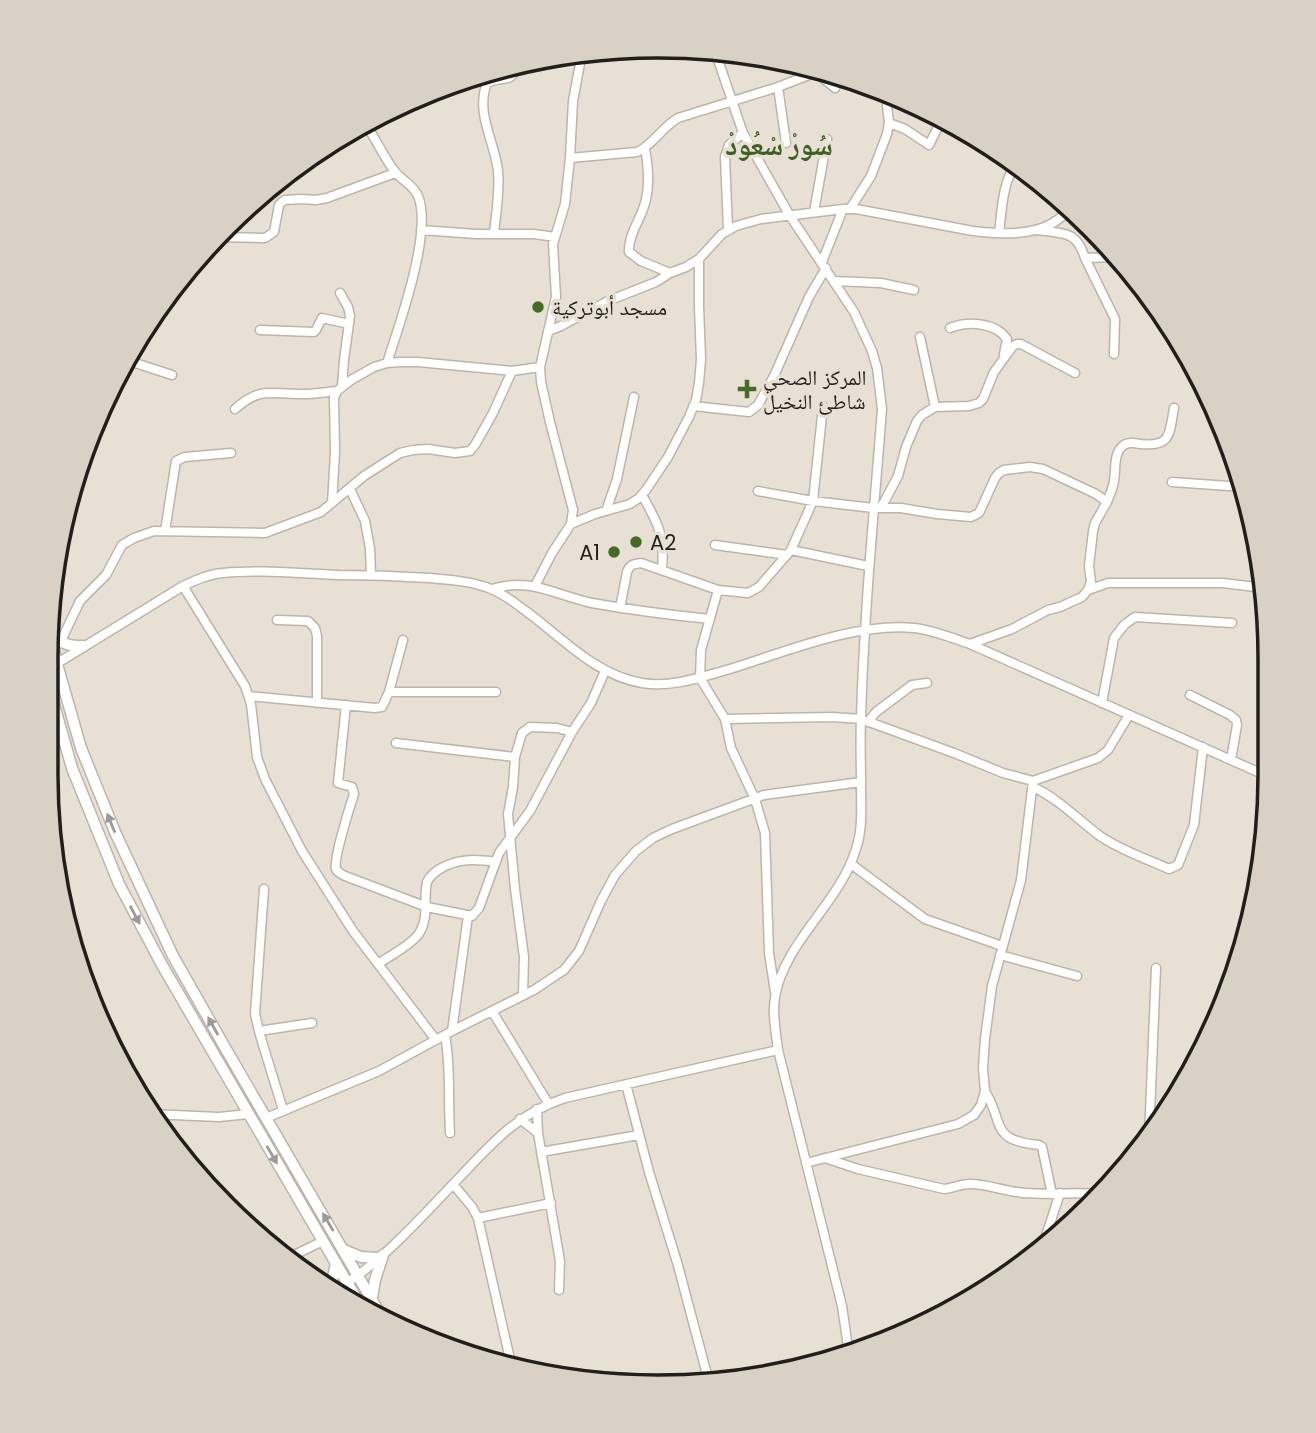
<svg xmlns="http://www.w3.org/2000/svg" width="1316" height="1433" viewBox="0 0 1316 1433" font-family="Poppins,'Noto Naskh Arabic',sans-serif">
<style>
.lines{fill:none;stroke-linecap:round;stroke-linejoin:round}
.minor-casing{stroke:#bdb4aa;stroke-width:11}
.major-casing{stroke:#bdb4aa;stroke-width:13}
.minor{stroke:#fff;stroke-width:8}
.major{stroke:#fff;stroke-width:10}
.oneway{fill:#9c9a98}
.poi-dot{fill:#456b25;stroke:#e9e0d5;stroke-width:2.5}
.labels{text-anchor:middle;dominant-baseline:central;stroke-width:7;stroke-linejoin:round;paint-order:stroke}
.poi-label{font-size:21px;fill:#221f1b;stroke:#e9e0d5;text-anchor:start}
.district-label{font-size:28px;font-weight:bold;fill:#3e6021;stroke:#e9e0d5}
.rim{fill:none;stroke:#221f1b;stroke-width:3.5}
</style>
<rect width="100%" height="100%" fill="#e9e0d5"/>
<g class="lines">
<defs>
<path id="minor" d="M 715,51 L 743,133 L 790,216 L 854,312 L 872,351 L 877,368 L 882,409 C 874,512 864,614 861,717 C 860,740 861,763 861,786 C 861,807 863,829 856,849 C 840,903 784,942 775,997 C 772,1015 776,1033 778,1050 L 842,1306 L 849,1354
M 815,72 L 835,88
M 778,87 L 786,143
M 365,123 C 375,138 383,155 393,169 C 400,180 413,184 418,196 C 433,231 399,326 387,363
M 889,123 L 905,129 L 929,145 L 942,119
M 645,149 C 648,165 650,182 646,199 C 643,217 628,233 629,252 L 641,261 L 670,273
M 570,158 L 637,152 C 652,146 662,127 678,118 L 778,87 L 809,75 L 818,69
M 850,209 L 871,176 L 887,134 L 889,123 L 887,105
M 814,212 L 827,139
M 728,229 L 725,157 L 729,145 L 743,133
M 421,230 L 476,234 L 534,234 L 555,237
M 1038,230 C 1064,234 1076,230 1085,258 L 1117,257
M 494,233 C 496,213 500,192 498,171 C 495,142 475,113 487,83 C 504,74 510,87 519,63
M 999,233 C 1002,210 1002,184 1016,163
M 215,237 L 265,238 L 274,232 L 279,205 L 282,202 L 285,200 L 301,199 L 316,200 L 327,198 L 395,173
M 1085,258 L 1115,319 L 1114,354
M 822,262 L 843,209
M 834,281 L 881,283 L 914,290
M 340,293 L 348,307 L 350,316 L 344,360 L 342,387
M 950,328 C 968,321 995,322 1007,339 L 1004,354
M 260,330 L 314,332 L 316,330 L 322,318 L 349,324
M 548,331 L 561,326 L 608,301 L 656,282 L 670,273 L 686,267 L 699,259 L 722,234 L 736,226 L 761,219 L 843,209 L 856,209 L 973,231 C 997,234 1027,236 1049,225 C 1058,221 1064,214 1072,209
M 920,337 L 935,407
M 126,360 L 172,375
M 693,406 L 749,412 L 758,405 L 774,376 L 809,297 L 826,268
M 235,409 C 262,385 272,395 303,394 C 315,394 326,392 337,391
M 1172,482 L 1243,487
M 350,489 L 365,521 L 370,549 L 371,575
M 758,491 L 813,501 L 873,508 L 901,508 L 937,514 L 971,517 L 979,513 L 995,478 L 999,473 L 1004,470 L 1030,467 L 1043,469 L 1096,494 L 1107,502 L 1095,523 L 1093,531 L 1089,566 L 1091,582 L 1088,590 L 1082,597 L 1060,607 L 1048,610 L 1012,629 L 970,644
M 642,495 C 658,523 665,536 662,570
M 1107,502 C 1110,495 1113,488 1114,481 C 1116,470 1113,452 1124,445 C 1128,442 1135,443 1140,444 C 1172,447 1169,434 1174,408
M 332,503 L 335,453 L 334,398 L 337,391 L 351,380 L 374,367 L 387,363 L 400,362 L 418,362 L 512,371
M 881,508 L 898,476 L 906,447 L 917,421 L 922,415 L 935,407 L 969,406 L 979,403 L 983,399 L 994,372 L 1013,346 L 1017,344 L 1021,344 L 1075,373
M 606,511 L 617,479 L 634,397
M 571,524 L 595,514 L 630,504 L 639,498 L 646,490 L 668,457 L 689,417 L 696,400 L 699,383 L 701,359 L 699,306 L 699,259
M 165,531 L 176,461 L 185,457 L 231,453
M 715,545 L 787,555
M 791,550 L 868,566
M 183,586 L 245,686 L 251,704 L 257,757 L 265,779 L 302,851 L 353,931 L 436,1040
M 535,586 L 552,553 L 571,524 L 573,510 L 550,422 L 541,382 L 540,367 L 556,297 L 553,244 L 565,204 L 570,158 L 573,101 L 582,53
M 492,589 C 530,577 555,595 592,603 C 631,610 670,615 710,619
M 718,590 L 701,650 L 700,678 L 725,719 L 731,748 L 755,799 L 765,833 L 769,953 L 775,992
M 1088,590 L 1108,583 L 1223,583 L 1264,588
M 620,608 L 627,572 C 630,564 634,564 641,563 L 718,590 L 748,593 L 759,587 L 791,550 L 813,501 L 823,406
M 277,620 L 308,621 L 315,628 L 317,636 L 317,703
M 60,643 L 80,601 L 106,575 L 122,545 L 134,538 L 154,531 L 265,533 L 321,512 L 364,476 L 400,453 L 413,450 L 428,449 L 455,453 L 470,451 L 475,445 L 493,413 L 512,371 L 540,367
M 51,667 L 183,586 C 196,580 209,574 223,573 C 261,569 301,574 339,575 C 369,575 399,576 429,578 C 450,580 472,581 491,589 C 503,594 513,601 523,609 C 561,636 594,675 642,683 C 672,688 701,677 730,669 C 785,652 857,622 914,628 C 933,630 952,638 970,644 L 1267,776
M 389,692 L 496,692
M 1190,695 L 1230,715 L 1236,720 L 1237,725 L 1231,760
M 249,696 L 375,708 L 382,707 L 389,692 L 403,640
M 1102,703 L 1114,638 L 1124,625 L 1135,617 L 1232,623
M 346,705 L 338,783 L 352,787 L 354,794 C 350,806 333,860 336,869 C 338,873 341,874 345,876 L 427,907 L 472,916 L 479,908 L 499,853 L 530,811 L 572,732 L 591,703 L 605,671
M 725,719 L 832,717 L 861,719 L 954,753 L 1003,773 L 1033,781 L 1098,758 L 1108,750 L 1129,715
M 868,722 L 876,712 L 912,685 L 927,683
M 396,743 L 515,757
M 1033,787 C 1059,799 1077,819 1100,836 C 1120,850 1147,859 1169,869 L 1178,865 L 1194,825 L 1203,747
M 851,864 L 925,919 L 1002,946
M 264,889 L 255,1014 L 260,1035 L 283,1110
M 1000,955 L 1077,976
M 378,964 C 391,955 408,947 418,935 C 430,918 423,900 427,882 C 429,877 434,873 438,870 C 457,858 475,859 496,862
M 523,995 L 524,957 L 515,889 L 508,814 L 513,787 L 515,757 L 522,733 L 530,727 L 557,728 L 572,732
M 492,1011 L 548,1103
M 259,1031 L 312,1023
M 452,1031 L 468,916
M 445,1035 C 451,1067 448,1100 450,1133
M 626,1084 L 649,1172 L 677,1262 L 709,1382
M 985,1091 C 1005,1124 989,1140 1039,1145 L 1042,1147 L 1052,1194
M 537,1109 L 538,1133
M 151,1114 L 219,1117 L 249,1114
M 266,1118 L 379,1071 L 452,1031 L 534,990 L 564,970 L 579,951 L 601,901 L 615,875 L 636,851 L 653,838 L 672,829 L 764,795 L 861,782
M 520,1119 L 538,1133 L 560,1261 L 559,1290
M 1149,1137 L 1156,968
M 541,1152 L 639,1135
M 825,1158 L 858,1169 L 944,1189 C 953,1188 961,1184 970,1184 C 988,1184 1007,1192 1025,1193 C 1051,1195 1076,1192 1102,1194
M 806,1163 L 958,1124 L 974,1115 L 981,1105 L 985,1091 L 983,1068 L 985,1039 L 992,986 L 1021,880 L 1033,781
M 453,1184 L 472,1207 L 478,1218 L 512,1368
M 478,1218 L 551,1203
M 1041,1251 L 1060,1193
M 288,1258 L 323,1241
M 336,1290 C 384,1261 420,1218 459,1178 C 493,1142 517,1114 565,1098 L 778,1050"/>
<path id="major" d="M 53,634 C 62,645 70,646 84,646
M 52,639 L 57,664 L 81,748 L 115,832 L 173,956 L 227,1051 L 386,1324
M 50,691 L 72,768 L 119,884 L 162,965 L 362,1308
M 344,1250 L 361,1257 L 379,1258
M 331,1287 L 336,1263
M 372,1298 L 375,1280 L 383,1255"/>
</defs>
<use href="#minor" class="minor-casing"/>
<use href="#major" class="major-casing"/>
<use href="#minor" class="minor"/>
<use href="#major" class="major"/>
</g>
<defs><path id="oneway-solid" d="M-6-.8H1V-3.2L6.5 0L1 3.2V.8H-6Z" transform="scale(1.75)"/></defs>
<g class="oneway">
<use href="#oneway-solid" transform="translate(111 823) rotate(-112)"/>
<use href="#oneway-solid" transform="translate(135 915) rotate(62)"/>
<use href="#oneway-solid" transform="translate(213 1026) rotate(-119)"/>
<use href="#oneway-solid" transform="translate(272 1155) rotate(60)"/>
<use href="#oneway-solid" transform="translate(328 1222) rotate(-121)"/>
</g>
<g class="poi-dot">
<circle cx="538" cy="307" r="7"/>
<path d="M743.5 378.5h7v7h7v7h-7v7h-7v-7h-7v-7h7z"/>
<circle cx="636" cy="542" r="7"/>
<circle cx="614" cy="552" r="7"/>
</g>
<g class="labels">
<g class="poi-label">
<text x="552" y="307">مسجد أبوتركية</text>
<text x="763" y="377">المركز الصحي<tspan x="763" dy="24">شاطئ النخيل</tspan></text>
<text x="650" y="542">A2</text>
<text x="600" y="552" text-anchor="end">A1</text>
</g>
<g class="district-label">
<text x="779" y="145">سُورْ سْعُودْ</text>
</g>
</g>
<path d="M0 0H1316V1433H0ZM658 58H658A600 600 0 0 1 1258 658V775A600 600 0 0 1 658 1375H658A600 600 0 0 1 58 775V658A600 600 0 0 1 658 58Z" fill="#d9d1c6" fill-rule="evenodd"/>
<path class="rim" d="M658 58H658A600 600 0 0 1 1258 658V775A600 600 0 0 1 658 1375H658A600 600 0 0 1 58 775V658A600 600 0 0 1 658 58Z"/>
</svg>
